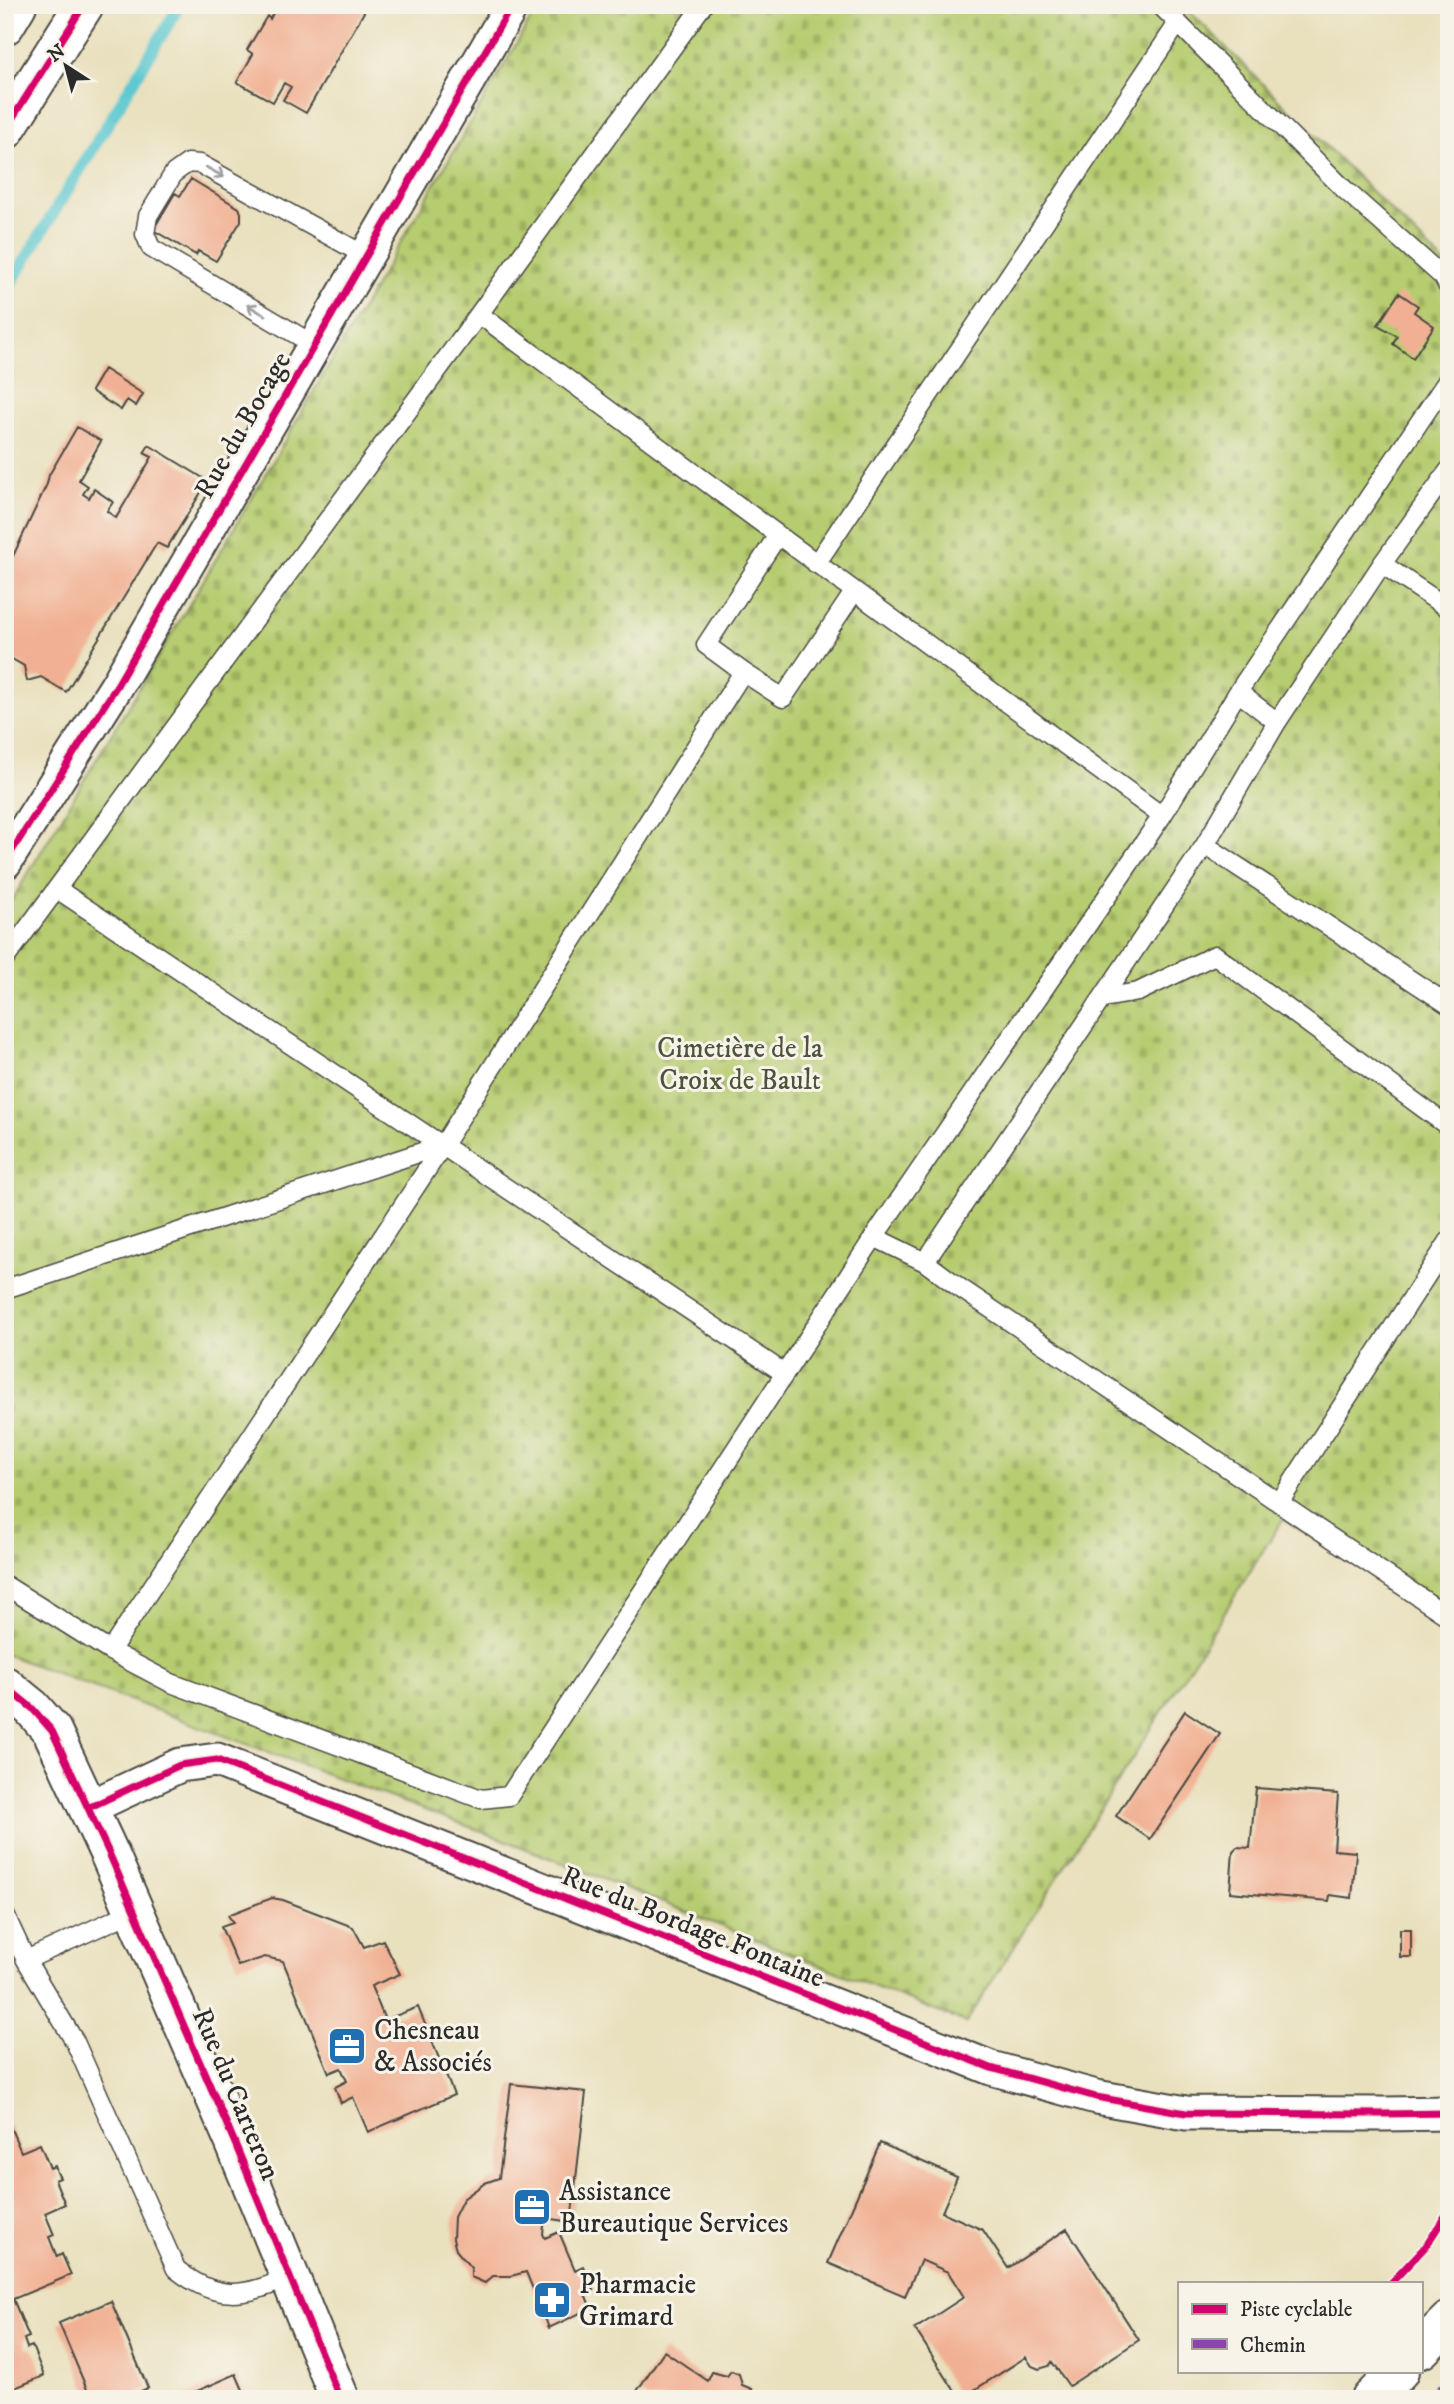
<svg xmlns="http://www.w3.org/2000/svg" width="1454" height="2404" viewBox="0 0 1454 2404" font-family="'IM FELL DW Pica',serif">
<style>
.cemetery{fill:url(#cemetery-stones);stroke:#707c4e;stroke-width:2}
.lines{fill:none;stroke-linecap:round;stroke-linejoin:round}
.stream{stroke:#5bc8d0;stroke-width:12}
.building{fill:#f1b093}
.lane-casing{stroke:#484641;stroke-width:21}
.street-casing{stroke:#484641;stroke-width:37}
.secondary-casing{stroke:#484641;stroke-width:42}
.primary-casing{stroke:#484641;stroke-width:42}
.lane{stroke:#fff;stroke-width:18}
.street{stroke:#fff;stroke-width:33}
.secondary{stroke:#fff;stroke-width:38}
.primary{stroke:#fff;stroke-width:38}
.quiet{stroke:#8e44ad;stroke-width:5;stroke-dasharray:10 5;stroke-linecap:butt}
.cycleway-casing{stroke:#f7f3e8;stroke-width:11}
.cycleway{stroke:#d6006c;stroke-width:7}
.oneway{stroke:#a0a0a0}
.labels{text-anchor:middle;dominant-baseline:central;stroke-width:6;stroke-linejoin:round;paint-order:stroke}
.street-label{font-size:28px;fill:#2b2b2b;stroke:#f7f3e8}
.park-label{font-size:28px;fill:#4e533c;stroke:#f7f3e8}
.poi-label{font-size:28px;fill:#2b2b2b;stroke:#f7f3e8;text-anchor:start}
</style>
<defs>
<pattern id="cemetery-stones" width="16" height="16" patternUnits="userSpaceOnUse" patternTransform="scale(1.75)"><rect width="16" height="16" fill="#b6cc70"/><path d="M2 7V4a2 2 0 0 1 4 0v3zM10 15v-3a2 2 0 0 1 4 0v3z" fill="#9daf61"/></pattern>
</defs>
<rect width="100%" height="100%" fill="#f7f3e8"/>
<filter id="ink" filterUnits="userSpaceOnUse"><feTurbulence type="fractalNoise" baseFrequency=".0143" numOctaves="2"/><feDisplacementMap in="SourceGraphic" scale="14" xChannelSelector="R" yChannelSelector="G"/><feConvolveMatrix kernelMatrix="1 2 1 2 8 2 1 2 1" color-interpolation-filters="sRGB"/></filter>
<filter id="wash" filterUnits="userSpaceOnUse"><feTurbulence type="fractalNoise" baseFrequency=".00686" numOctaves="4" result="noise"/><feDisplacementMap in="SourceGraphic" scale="28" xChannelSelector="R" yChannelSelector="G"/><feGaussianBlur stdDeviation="1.57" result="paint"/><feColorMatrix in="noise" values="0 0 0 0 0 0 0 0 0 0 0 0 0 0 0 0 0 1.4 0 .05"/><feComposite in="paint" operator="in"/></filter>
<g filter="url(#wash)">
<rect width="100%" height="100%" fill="#e9e0bd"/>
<path class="cemetery" d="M 539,5 L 1183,5 L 1449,268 L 1449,1622 L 1283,1519 L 966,2023 L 502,1839 L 5,1654 L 5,912 L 198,590 Z"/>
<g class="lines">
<path class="stream" d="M 5,293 L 180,5"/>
</g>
<g id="blocks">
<path class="building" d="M 277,5 L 368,5 L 306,113 L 283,100 L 291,87 L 284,83 L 273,102 L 237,82 L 253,54 L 247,50 L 267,16 L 270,19 Z
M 191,179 L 239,208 L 241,213 L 241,221 L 216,261 L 198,251 L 196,255 L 153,230 L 175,193 L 180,196 Z
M 1399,293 L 1418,306 L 1414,312 L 1434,326 L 1413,358 L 1393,344 L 1397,336 L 1378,325 Z
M 104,369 L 143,394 L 136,406 L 127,400 L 121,410 L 91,391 Z
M 77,427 L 101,441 L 79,480 L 88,486 L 83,494 L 89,498 L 94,489 L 113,502 L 107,511 L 116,518 L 152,457 L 144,453 L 149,445 L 208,481 L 167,548 L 157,543 L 66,692 L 41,677 L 27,681 L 24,666 L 5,655 L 5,573 L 47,484 L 49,475 Z
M 1185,1711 L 1220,1734 L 1150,1839 L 1116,1816 Z
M 1256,1788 L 1338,1794 L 1334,1850 L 1356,1852 L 1352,1898 L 1330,1895 L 1329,1901 L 1230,1892 L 1233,1851 L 1237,1847 L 1250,1848 Z
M 272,1898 L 283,1900 L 353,1927 L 364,1947 L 383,1940 L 400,1974 L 371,1986 L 385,2020 L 418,2007 L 454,2095 L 368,2132 L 353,2097 L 341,2103 L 335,2087 L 347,2081 L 341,2068 L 329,2073 L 283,1961 L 265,1957 L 238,1966 L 221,1927 L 233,1923 L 228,1915 Z
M 1400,1929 L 1411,1929 L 1411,1957 L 1400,1957 Z
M 511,2084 L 586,2092 L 571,2222 L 545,2218 L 543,2234 L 545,2238 L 559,2232 L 575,2270 L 583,2266 L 594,2290 L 585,2294 L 591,2308 L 549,2328 L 526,2272 L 511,2276 L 493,2276 L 485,2283 L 471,2277 L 471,2268 L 456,2250 L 453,2239 L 454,2217 L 463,2199 L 485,2183 L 499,2178 Z
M 5,2115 L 21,2152 L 40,2144 L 50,2168 L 55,2166 L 57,2172 L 60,2178 L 55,2180 L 65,2204 L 45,2213 L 54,2235 L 49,2237 L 57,2257 L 62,2254 L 71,2275 L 13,2299 L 29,2337 L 24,2339 L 27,2348 L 32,2346 L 44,2376 L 5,2392 Z
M 880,2143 L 957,2177 L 942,2212 L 983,2230 L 1008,2268 L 1067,2229 L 1139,2340 L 1069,2386 L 1052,2362 L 1049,2366 L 1039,2369 L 1032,2366 L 1026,2357 L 960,2399 L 915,2329 L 964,2297 L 948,2272 L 921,2260 L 905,2296 L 828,2263 Z
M 111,2301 L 148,2388 L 123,2399 L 91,2399 L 59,2323 Z
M 664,2351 L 708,2381 L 712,2372 L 727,2376 L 731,2371 L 739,2374 L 742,2385 L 752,2389 L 752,2394 L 769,2399 L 648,2399 L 637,2391 Z
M 236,2374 L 247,2399 L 179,2399 Z"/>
</g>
</g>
<g filter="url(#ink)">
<use href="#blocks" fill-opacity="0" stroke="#484641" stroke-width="2"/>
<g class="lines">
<defs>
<path id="lane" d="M 1160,5 L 1344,189 L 1443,277 L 1449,288
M 479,314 L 703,5
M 314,345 L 151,248 L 145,234 L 148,216 L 174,173 L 188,163 L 200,164 L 366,256
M 816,564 L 1178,23
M 1382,564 L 1449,609
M 743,672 L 783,698 L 854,592
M 1238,692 L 1277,722
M 1162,816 L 1238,692 L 1449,378
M 1205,845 L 1449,1005
M 57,889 L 784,1373
M 5,959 L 479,314 L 778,535 L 706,645 L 743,672 L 443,1145 L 5,1289
M 1103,998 L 1138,992 L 1215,955 L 1449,1127
M 874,1237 L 925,1262 L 960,1288 L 1449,1617
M 925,1262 L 1205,845 L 1277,722 L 1382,564 L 1449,470
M 1279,1503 L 1449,1241
M 5,1585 L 110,1651 L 443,1145
M 110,1651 L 171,1683 L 481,1799 L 509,1796 L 874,1237 L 1162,816 L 778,535
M 134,1911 L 26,1960 L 75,2042 L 176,2269 C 217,2302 243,2297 290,2277
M 5,1915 L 26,1960"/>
<path id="street" d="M 5,862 L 116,687 L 512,5
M 88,1808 L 180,1765 L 217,1760 L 991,2068 L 1096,2097 L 1186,2113 L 1384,2114 L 1449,2113"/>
<path id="secondary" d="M 5,1686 L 32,1708 L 52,1731 L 109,1853 L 234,2141 L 340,2399
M 1421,2349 L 1449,2321
M 1371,2399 L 1399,2371"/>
<path id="primary" d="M 5,25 L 17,5
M 5,130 L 84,5"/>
</defs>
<use href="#lane" class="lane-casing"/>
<use href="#street" class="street-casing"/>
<use href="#secondary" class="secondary-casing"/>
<use href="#primary" class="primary-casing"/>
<use href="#lane" class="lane"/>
<use href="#street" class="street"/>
<use href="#secondary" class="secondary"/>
<use href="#primary" class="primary"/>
<path class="quiet" d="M 1428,2399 L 1449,2379"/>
<defs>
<path id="cycleway" d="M 5,130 L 84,5
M 5,862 L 116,687 L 512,5
M 5,1686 L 32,1708 L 52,1731 L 109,1853 L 234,2141 L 340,2399
M 88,1808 L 180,1765 L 217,1760 L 991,2068 L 1096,2097 L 1186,2113 L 1384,2114 L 1449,2113
M 1391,2283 L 1426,2246 L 1449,2210"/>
</defs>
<use href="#cycleway" class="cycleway-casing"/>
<use href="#cycleway" class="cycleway"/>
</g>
<defs><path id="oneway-shaft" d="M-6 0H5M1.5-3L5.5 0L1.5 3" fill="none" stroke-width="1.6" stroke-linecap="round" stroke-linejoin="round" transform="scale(1.75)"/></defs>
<g class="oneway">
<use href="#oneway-shaft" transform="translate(215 172) rotate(29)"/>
<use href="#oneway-shaft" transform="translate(256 310) rotate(-149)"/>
</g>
</g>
<defs>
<symbol id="office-square" viewBox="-11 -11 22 22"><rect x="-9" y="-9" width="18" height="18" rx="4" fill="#1f6fb2" stroke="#f7f3e8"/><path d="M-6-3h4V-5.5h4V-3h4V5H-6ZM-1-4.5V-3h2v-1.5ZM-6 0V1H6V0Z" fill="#fff"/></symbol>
<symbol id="pharmacy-square" viewBox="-11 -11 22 22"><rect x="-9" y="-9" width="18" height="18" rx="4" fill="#1f6fb2" stroke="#f7f3e8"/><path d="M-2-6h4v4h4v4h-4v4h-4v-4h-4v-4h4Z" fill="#fff"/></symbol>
</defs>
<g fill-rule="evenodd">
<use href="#office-square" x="325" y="2024" width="44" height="44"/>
<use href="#office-square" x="510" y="2185" width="44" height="44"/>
<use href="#pharmacy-square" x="530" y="2278" width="44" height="44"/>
</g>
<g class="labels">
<g class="street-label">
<text transform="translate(243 425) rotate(-60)">Rue du Bocage</text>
<text transform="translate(693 1927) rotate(22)">Rue du Bordage Fontaine</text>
<text transform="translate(236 2094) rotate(67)">Rue du Carteron</text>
</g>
<g class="park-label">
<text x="740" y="1048">Cimetière de la<tspan x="740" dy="32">Croix de Bault</tspan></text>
</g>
<g class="poi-label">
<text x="374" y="2030">Chesneau<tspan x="374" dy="32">&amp; Associés</tspan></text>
<text x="559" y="2191">Assistance<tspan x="559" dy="32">Bureautique Services</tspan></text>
<text x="579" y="2284">Pharmacie<tspan x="579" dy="32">Grimard</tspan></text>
</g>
</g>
<rect width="1454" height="2404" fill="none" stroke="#f7f3e8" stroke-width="28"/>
<rect x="1178" y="2282" width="245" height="91" fill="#f7f3e8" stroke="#a5a39c" stroke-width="2"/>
<rect x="1192" y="2304" width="35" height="10" fill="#d6006c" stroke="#a5a39c" stroke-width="2"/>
<text x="1240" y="2316" font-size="21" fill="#2b2b2b">Piste cyclable</text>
<rect x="1192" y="2339" width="35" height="10" fill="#8e44ad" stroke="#a5a39c" stroke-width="2"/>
<text x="1240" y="2352" font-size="21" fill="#2b2b2b">Chemin</text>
<g transform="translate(66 66) rotate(324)" stroke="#f7f3e8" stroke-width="5" paint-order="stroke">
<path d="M0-5L12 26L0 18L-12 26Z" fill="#2b2b2b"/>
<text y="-10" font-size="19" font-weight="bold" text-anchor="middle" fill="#2b2b2b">N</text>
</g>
</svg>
